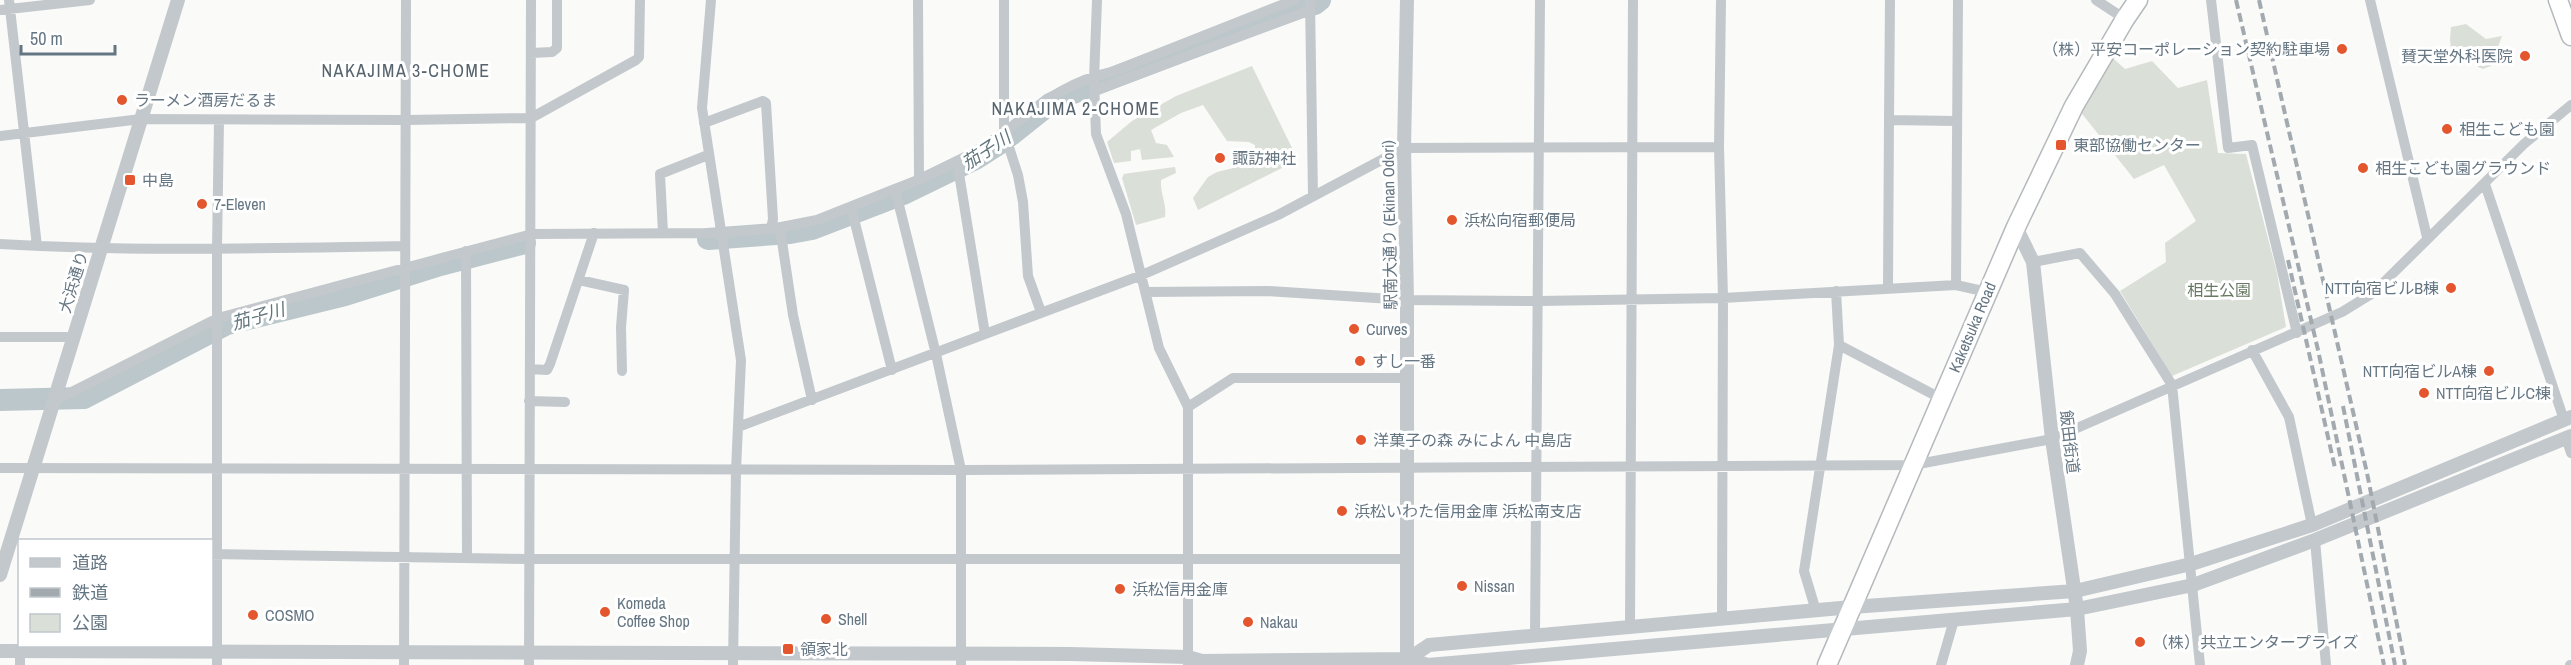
<svg xmlns="http://www.w3.org/2000/svg" width="2571" height="665" viewBox="0 0 2571 665" font-family="'Archivo Narrow','Noto Sans JP',sans-serif">
<style>
.green{fill:#dadfd7}
.lines{fill:none;stroke-linecap:round;stroke-linejoin:round}
.river{stroke:#bbc7cb;stroke-width:22}
.trunk-casing{stroke:#b4b9bd;stroke-width:21}
.minor{stroke:#c3c8cc;stroke-width:10}
.tertiary{stroke:#c3c8cc;stroke-width:14}
.trunk{stroke:#fff;stroke-width:18}
.rail{stroke:#a2aab0;stroke-width:4;stroke-dasharray:9 4.5;stroke-linecap:butt}
.poi-dot{fill:#e4572e;stroke:#fff;stroke-width:2}
.labels{text-anchor:middle;dominant-baseline:central;stroke-width:6;stroke-linejoin:round;paint-order:stroke}
.poi-label{font-size:16px;fill:#657683;stroke:#fff;text-anchor:start}
.street-label{font-size:16px;fill:#657683;stroke:#fff}
.park-label{font-size:16px;fill:#687a64;stroke:#fff}
.neighbourhood-label{font-size:18px;letter-spacing:1.5px;fill:#57646e;stroke:#fff}
.water-label{font-size:18px;font-style:italic;fill:#60757c;stroke:#fff}
</style>
<rect width="100%" height="100%" fill="#fafaf8"/>
<path class="green" d="M 2466,24 L 2486,39 L 2502,36 L 2491,66 L 2483,69 L 2478,67 L 2478,61 L 2474,58 L 2466,61 L 2452,56 L 2450,40 L 2451,27 Z
M 2107,53 L 2125,69 L 2152,61 L 2178,88 L 2207,80 L 2218,153 L 2246,154 L 2277,273 L 2286,327 L 2172,376 L 2120,291 L 2166,262 L 2165,243 L 2196,221 L 2164,165 L 2134,179 L 2075,105 Z
M 1252,66 L 1293,150 L 1284,167 L 1198,210 L 1193,198 L 1208,177 L 1217,172 L 1254,163 L 1255,145 L 1249,142 L 1227,141 L 1203,105 L 1181,113 L 1151,130 L 1156,143 L 1167,145 L 1174,157 L 1142,160 L 1140,149 L 1131,151 L 1131,161 L 1114,163 L 1107,142 L 1132,121 L 1176,96 Z
M 1175,167 L 1176,173 L 1161,180 C 1160,193 1167,205 1165,217 L 1136,225 L 1122,178 L 1124,174 L 1130,173 Z"/>
<g class="lines">
<path class="river" d="M 708,239 L 790,233 L 812,229 L 903,194 L 977,158 L 1002,142 L 1050,104 L 1068,95 L 1301,6 L 1315,4 L 1320,0
M 0,400 L 84,398 L 227,324 L 345,295 L 440,265 L 525,243"/>
<defs>
<path id="trunk" d="M 2558,0 L 2571,36
M 1827,665 L 2016,227 L 2074,106 L 2125,19 L 2138,0"/>
</defs>
<use href="#trunk" class="trunk-casing"/>
<path class="minor" d="M 9,0 L 37,246
M 711,0 L 702,108 L 741,360 L 736,470 L 733,665
M 918,0 L 919,180
M 1004,0 L 1004,132 L 1018,175 L 1023,202 L 1028,276 L 1041,312
M 1097,0 L 1094,80 L 1096,134 L 1126,214 L 1159,348 L 1188,407 L 1188,665
M 1310,0 L 1313,196
M 1721,0 L 1719,147 L 1723,298 L 1722,620
M 1958,0 L 1956,285 L 1987,292
M 2096,0 L 2125,19
M 2211,0 L 2228,148 L 2252,145 L 2297,333
M 2370,0 L 2427,237
M 0,10 L 90,0
M 531,53 L 552,52 L 557,48 L 557,0
M 1096,90 L 1311,10
M 1889,120 L 1890,0
M 704,123 L 763,101 L 766,103 L 773,219 L 771,229
M 0,136 L 141,119 L 406,120 L 531,118 L 636,60 L 639,57 L 640,0
M 957,161 L 985,334
M 2485,184 L 2564,420
M 851,207 L 892,370
M 780,228 L 793,315 L 812,400
M 663,233 L 660,174 L 708,155
M 0,244 C 135,252 270,248 405,246
M 466,251 L 467,557
M 2033,262 L 2080,253 L 2115,294 L 2172,385 L 2200,665
M 579,280 L 624,290 L 621,327 L 622,371
M 1888,288 L 1889,120 L 1956,121
M 1145,292 L 1268,291 L 1407,300 L 1539,301 L 1723,298 L 1956,285
M 0,337 L 74,337
M 1839,345 L 1942,399
M 2252,350 L 2289,417 L 2312,525
M 530,369 L 547,370 L 550,364 L 594,233
M 54,401 L 218,318 L 532,234 L 723,233 L 771,229 L 817,220 L 895,189
M 529,401 L 565,402
M 1188,407 L 1233,378 L 1407,378
M 738,427 L 1142,275 L 1278,215 L 1404,148 L 1719,147
M 2566,438 L 2571,453
M 0,468 L 961,470 L 1913,465 L 2052,439 L 2342,312 L 2373,293 L 2524,144 L 2571,105
M 2315,540 L 2326,665
M 212,554 L 528,559 L 1405,559
M 1816,611 L 1804,571 L 1839,345 L 1836,291
M 1630,626 L 1633,0
M 1535,635 L 1540,0
M 20,651 L 20,665
M 217,665 L 217,249 L 219,120
M 404,665 L 406,0
M 529,665 L 531,0
M 961,665 L 961,470 L 936,354 L 895,189 C 925,178 955,164 982,147 C 1029,118 1054,84 1112,72 L 1294,0
M 1941,665 L 1954,620
M 2570,665 L 2571,665"/>
<path class="tertiary" d="M 1407,0 L 1404,148 L 1407,300 L 1407,665
M 2016,227 L 2033,262 L 2052,439 L 2077,609 L 2080,651 L 2077,665
M 0,575 L 178,0
M 0,651 L 1070,654 L 1188,657 L 1202,661 L 1408,659 L 1428,665 L 2077,609 L 2193,585 L 2315,540 L 2571,436
M 1408,659 L 1429,645 L 1852,607 L 2075,591 L 2191,564 L 2312,525 L 2571,417"/>
<use href="#trunk" class="trunk"/>
<path class="rail" d="M 2236,0 L 2318,350 L 2384,665
M 2259,0 L 2367,473 L 2405,665
M 2288,260 L 2335,468
M 2343,406 L 2395,665"/>
</g>
<g class="poi-dot">
<circle cx="2342" cy="49" r="6"/>
<circle cx="2525" cy="56" r="6"/>
<circle cx="122" cy="100" r="6"/>
<circle cx="2447" cy="129" r="6"/>
<rect x="2055" y="139" width="12" height="12" rx="3"/>
<circle cx="1220" cy="158" r="6"/>
<circle cx="2363" cy="168" r="6"/>
<rect x="124" y="174" width="12" height="12" rx="3"/>
<circle cx="202" cy="204" r="6"/>
<circle cx="1452" cy="220" r="6"/>
<circle cx="2451" cy="288" r="6"/>
<circle cx="1354" cy="329" r="6"/>
<circle cx="1360" cy="361" r="6"/>
<circle cx="2489" cy="371" r="6"/>
<circle cx="2424" cy="393" r="6"/>
<circle cx="1361" cy="440" r="6"/>
<circle cx="1342" cy="511" r="6"/>
<circle cx="1462" cy="586" r="6"/>
<circle cx="1120" cy="589" r="6"/>
<circle cx="605" cy="612" r="6"/>
<circle cx="253" cy="615" r="6"/>
<circle cx="826" cy="619" r="6"/>
<circle cx="1248" cy="622" r="6"/>
<circle cx="2140" cy="642" r="6"/>
<rect x="782" y="643" width="12" height="12" rx="3"/>
</g>
<g class="labels">
<g class="poi-label">
<text x="2330" y="49" text-anchor="end">（株）平安コーポレーション契約駐車場</text>
<text x="2513" y="56" text-anchor="end">賛天堂外科医院</text>
<text x="134" y="100">ラーメン酒房だるま</text>
<text x="2459" y="129">相生こども園</text>
<text x="2073" y="145">東部協働センター</text>
<text x="1232" y="158">諏訪神社</text>
<text x="2375" y="168">相生こども園グラウンド</text>
<text x="142" y="180">中島</text>
<text x="214" y="204">7-Eleven</text>
<text x="1464" y="220">浜松向宿郵便局</text>
<text x="2439" y="288" text-anchor="end">NTT向宿ビルB棟</text>
<text x="1366" y="329">Curves</text>
<text x="1372" y="361">すし一番</text>
<text x="2477" y="371" text-anchor="end">NTT向宿ビルA棟</text>
<text x="2436" y="393">NTT向宿ビルC棟</text>
<text x="1373" y="440">洋菓子の森 みによん 中島店</text>
<text x="1354" y="511">浜松いわた信用金庫 浜松南支店</text>
<text x="1474" y="586">Nissan</text>
<text x="1132" y="589">浜松信用金庫</text>
<text x="617" y="603">Komeda<tspan x="617" dy="18">Coffee Shop</tspan></text>
<text x="265" y="615">COSMO</text>
<text x="838" y="619">Shell</text>
<text x="1260" y="622">Nakau</text>
<text x="2152" y="642">（株）共立エンタープライズ</text>
<text x="800" y="649">領家北</text>
</g>
<g class="street-label">
<text transform="translate(1389 225) rotate(-91)">駅南大通り (Ekinan Odori)</text>
<text transform="translate(73 282) rotate(-73)">大浜通り</text>
<text transform="translate(1972 327) rotate(-67)">Kaketsuka Road</text>
<text transform="translate(2070 442) rotate(83)">飯田街道</text>
</g>
<g class="park-label">
<text x="2219" y="290">相生公園</text>
</g>
<g class="neighbourhood-label">
<text x="406" y="70">NAKAJIMA 3-CHOME</text>
<text x="1076" y="108">NAKAJIMA 2-CHOME</text>
</g>
<g class="water-label">
<text transform="translate(986 150) rotate(-33)">茄子川</text>
<text transform="translate(258 316) rotate(-16)">茄子川</text>
</g>
</g>
<rect x="18" y="539" width="195" height="108" fill="#ffffff" stroke="#c1c8cd" stroke-width="1.5"/>
<rect x="30" y="558" width="30" height="9" fill="#c3c8cc" stroke="#c1c8cd" stroke-width="1.5"/>
<text x="72" y="569" font-size="18" fill="#657683">道路</text>
<rect x="30" y="588" width="30" height="9" fill="#a2aab0" stroke="#c1c8cd" stroke-width="1.5"/>
<text x="72" y="599" font-size="18" fill="#657683">鉄道</text>
<rect x="30" y="614" width="30" height="18" fill="#dadfd7" stroke="#c1c8cd" stroke-width="1.5"/>
<text x="72" y="629" font-size="18" fill="#657683">公園</text>
<path d="M21 45v9h94v-9" fill="none" stroke="#657683" stroke-width="3"/>
<text x="30" y="45" font-size="18" fill="#657683" stroke="#ffffff" stroke-width="4.5" paint-order="stroke">50 m</text>
</svg>
